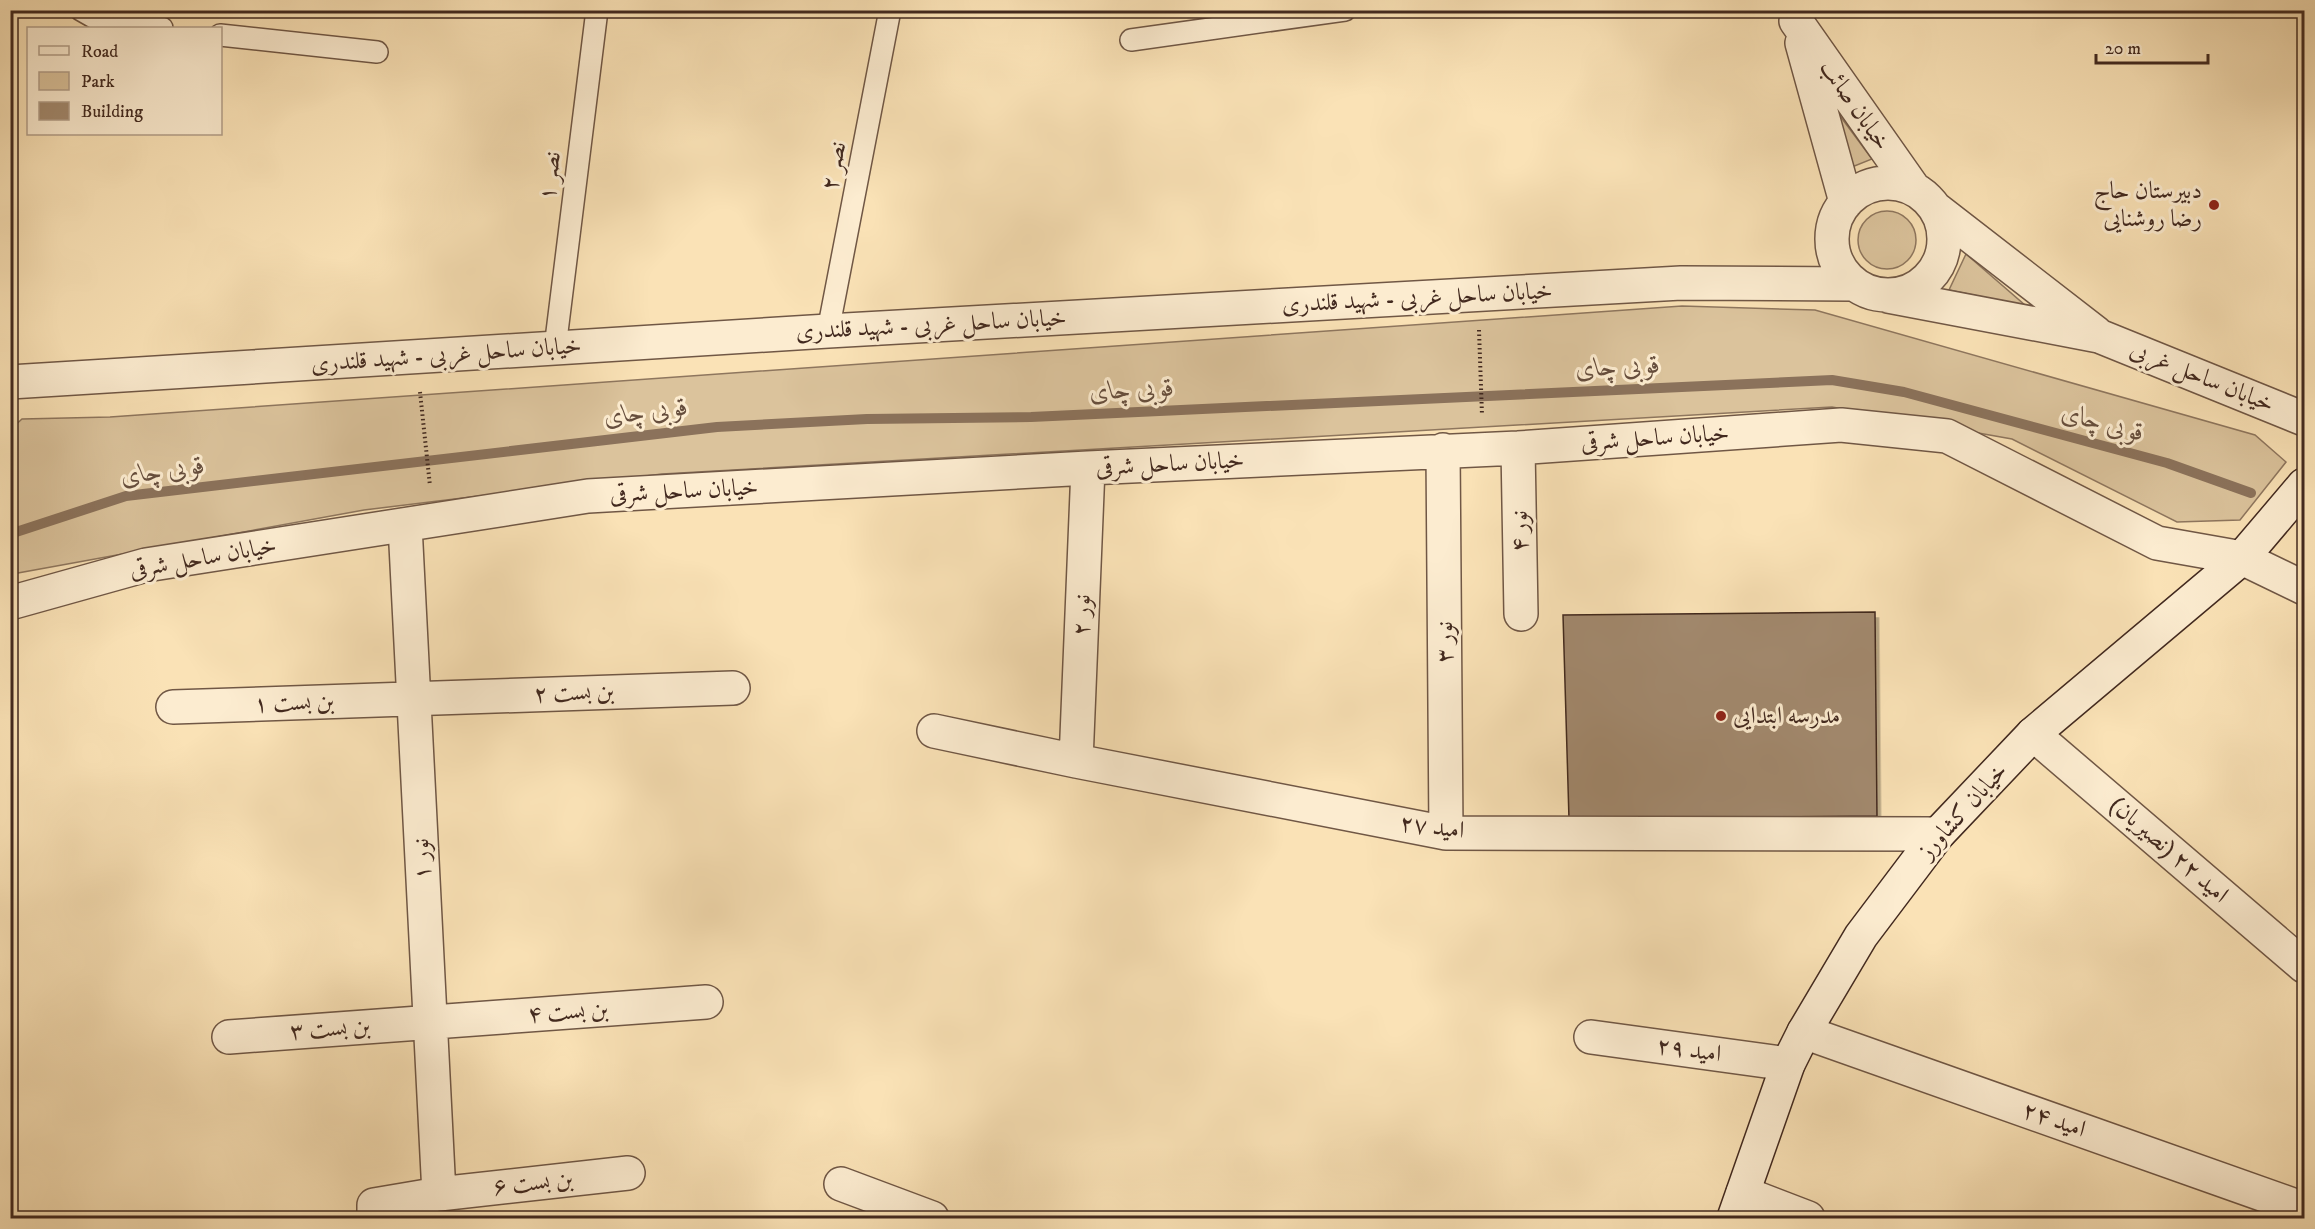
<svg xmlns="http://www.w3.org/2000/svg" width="2315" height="1229" viewBox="0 0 2315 1229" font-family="'IM FELL DW Pica',Amiri,serif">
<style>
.green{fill:#dbc39c;stroke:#8e765e;stroke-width:1.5}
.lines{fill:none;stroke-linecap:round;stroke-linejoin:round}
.stream{stroke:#8b725b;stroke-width:10}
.building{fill:#a2896e;stroke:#42291f;stroke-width:1.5;filter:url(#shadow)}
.service-casing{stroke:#705745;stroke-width:24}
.minor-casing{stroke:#705745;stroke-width:36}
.secondary-casing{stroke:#42291f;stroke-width:36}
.path{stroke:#42291f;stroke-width:4;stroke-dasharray:1.5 3;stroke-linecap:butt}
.service{stroke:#fcecd0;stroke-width:21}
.minor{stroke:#fcecd0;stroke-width:33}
.secondary{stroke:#fcecd0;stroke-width:33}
.poi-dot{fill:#8f2418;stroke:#fcecd0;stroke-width:2}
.labels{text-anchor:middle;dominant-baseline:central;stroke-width:6;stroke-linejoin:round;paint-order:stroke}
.street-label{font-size:24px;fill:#42291f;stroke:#fcecd0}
.poi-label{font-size:24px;fill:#42291f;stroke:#fcecd0;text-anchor:end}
.water-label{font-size:26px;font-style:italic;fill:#664e3d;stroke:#fcecd0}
</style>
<defs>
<filter id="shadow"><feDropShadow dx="3.5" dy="6" stdDeviation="0" flood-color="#0004"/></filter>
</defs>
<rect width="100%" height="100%" fill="#fae2b6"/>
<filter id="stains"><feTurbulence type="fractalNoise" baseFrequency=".00333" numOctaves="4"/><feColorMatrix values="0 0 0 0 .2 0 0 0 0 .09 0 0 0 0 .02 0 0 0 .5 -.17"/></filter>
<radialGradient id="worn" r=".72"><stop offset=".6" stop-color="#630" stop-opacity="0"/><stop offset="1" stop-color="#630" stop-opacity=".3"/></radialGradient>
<path class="green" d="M 1826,97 L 1872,159 L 1847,169 Z
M1858 240a29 29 0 1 1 58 0a29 29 0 1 1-58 0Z
M 1966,254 L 2026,306 L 1949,290 Z
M 1682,306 L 1815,310 L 2255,435 L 2286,462 L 2240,520 L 2177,522 L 2012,439 L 1832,407 L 662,474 L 364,510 L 18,573 L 11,577 L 11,429 L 22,419 L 110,417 Z"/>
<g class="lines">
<path class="stream" d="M 10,534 L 126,496 L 717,427 L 867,419 L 1031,417 L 1832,380 L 1904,392 L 2167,463 L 2251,493"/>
</g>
<path class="building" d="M 1875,612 L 1877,816 L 1569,819 L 1563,615 Z"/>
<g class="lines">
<defs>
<path id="service" d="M 81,10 L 102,22 L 162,28
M 220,35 L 377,52
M 1131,40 L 1345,10
M 828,331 L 890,10
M 555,348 L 597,10"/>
<path id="minor" d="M 1796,21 L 1914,189
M 1802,43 L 1846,202
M1832 239a56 56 0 1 1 112 0a56 56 0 1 1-112 0Z
M 1936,209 L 2096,333
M 1888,296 L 2099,336 L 2304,419
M 10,382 L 828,331 L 1681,283 L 1853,284
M 1518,448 L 1521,614
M 1443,450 L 1446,833
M 405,525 L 439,1194
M 10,603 L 146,565 L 588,496 L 1088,468 L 1518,448 L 1841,425 L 1947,436 L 2157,543 L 2242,558 L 2304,588
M 173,707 L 733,688
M 934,731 L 1076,761 L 1446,833 L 1938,834
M 2033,734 L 2304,966
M 1076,761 L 1088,468
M 1804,1032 L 2304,1209
M 229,1037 L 706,1002
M 1591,1037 L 1788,1064
M 841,1184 L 932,1218
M 1743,1193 L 1808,1218
M 374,1218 L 374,1205 L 439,1194 L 628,1173"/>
<path id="secondary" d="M 1734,1218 L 1788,1064 L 1804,1032 L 1861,936 L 1938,834 L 2033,734 L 2242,558 L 2304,485"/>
</defs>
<use href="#service" class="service-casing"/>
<use href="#minor" class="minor-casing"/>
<use href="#secondary" class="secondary-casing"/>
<path class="path" d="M 1479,330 L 1482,415
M 420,392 L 430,486"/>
<use href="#service" class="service"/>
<use href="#minor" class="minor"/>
<use href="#secondary" class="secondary"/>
</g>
<g class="poi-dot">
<circle cx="2214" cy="205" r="6"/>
<circle cx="1721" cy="716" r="6"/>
</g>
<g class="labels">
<g class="street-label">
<text transform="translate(1855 105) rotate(55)">خیابان صائب</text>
<text transform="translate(834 166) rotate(-79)">نصر ۲</text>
<text transform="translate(550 176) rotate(-83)">نصر ۱</text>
<text transform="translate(1417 298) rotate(-3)">خیابان ساحل غربی - شهید قلندری</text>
<text transform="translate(931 325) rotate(-3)">خیابان ساحل غربی - شهید قلندری</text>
<text transform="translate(446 355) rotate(-4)">خیابان ساحل غربی - شهید قلندری</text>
<text transform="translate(2202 377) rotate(22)">خیابان ساحل غربی</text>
<text transform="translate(1655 438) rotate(-4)">خیابان ساحل شرقی</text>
<text transform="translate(1170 464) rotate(-3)">خیابان ساحل شرقی</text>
<text transform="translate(684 491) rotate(-3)">خیابان ساحل شرقی</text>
<text transform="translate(1520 531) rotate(-91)">نور ۴</text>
<text transform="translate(203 558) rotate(-10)">خیابان ساحل شرقی</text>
<text transform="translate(1082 615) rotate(-88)">نور ۲</text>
<text transform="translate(1445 642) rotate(-90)">نور ۳</text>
<text transform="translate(574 693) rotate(-2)">بن بست ۲</text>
<text transform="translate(294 703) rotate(-2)">بن بست ۱</text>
<text transform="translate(1963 811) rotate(-48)">خیابان کشاورز</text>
<text transform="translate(1432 827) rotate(7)">امید ۲۷</text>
<text transform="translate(2169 850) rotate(41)">امید ۲۲ (نصیریان)</text>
<text transform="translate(422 859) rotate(-93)">نور ۱</text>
<text transform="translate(568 1012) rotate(-4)">بن بست ۴</text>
<text transform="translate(330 1029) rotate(-4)">بن بست ۳</text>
<text transform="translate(1689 1050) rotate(8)">امید ۲۹</text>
<text transform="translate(2054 1120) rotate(19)">امید ۲۴</text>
<text transform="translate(533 1183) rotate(-6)">بن بست ۶</text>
</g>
<g class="poi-label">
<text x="2202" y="191">دبیرستان حاج<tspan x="2202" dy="28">رضا روشنایی</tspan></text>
<text x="1733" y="716" text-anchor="start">مدرسه ابتدایی</text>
</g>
<g class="water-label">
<text transform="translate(1618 367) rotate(-3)">قوبی چای</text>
<text transform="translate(1132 390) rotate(-3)">قوبی چای</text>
<text transform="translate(646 412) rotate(-7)">قوبی چای</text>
<text transform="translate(2103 423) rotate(15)">قوبی چای</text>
<text transform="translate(163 471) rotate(-8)">قوبی چای</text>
</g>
</g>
<rect width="2315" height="1229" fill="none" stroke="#fae2b6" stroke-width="36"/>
<rect x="12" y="12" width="2291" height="1205" fill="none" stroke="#42291f" stroke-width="3"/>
<rect x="18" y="18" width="2279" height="1193" fill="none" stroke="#42291f" stroke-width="1.5"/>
<rect x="27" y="27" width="195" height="108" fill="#fcecd0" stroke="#b29e89" stroke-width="1.5"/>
<rect x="39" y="46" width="30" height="9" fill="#fcecd0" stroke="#b29e89" stroke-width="1.5"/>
<text x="81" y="57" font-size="18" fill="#42291f">Road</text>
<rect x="39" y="72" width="30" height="18" fill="#dbc39c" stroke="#b29e89" stroke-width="1.5"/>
<text x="81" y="87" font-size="18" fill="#42291f">Park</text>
<rect x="39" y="102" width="30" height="18" fill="#a2896e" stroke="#b29e89" stroke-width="1.5"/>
<text x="81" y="117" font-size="18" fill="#42291f">Building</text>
<path d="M2096 54v9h112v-9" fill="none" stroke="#42291f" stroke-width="3"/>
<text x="2105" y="54" font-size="18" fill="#42291f" stroke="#fcecd0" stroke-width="4.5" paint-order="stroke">20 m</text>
<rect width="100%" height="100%" filter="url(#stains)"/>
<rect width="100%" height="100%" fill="url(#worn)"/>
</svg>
